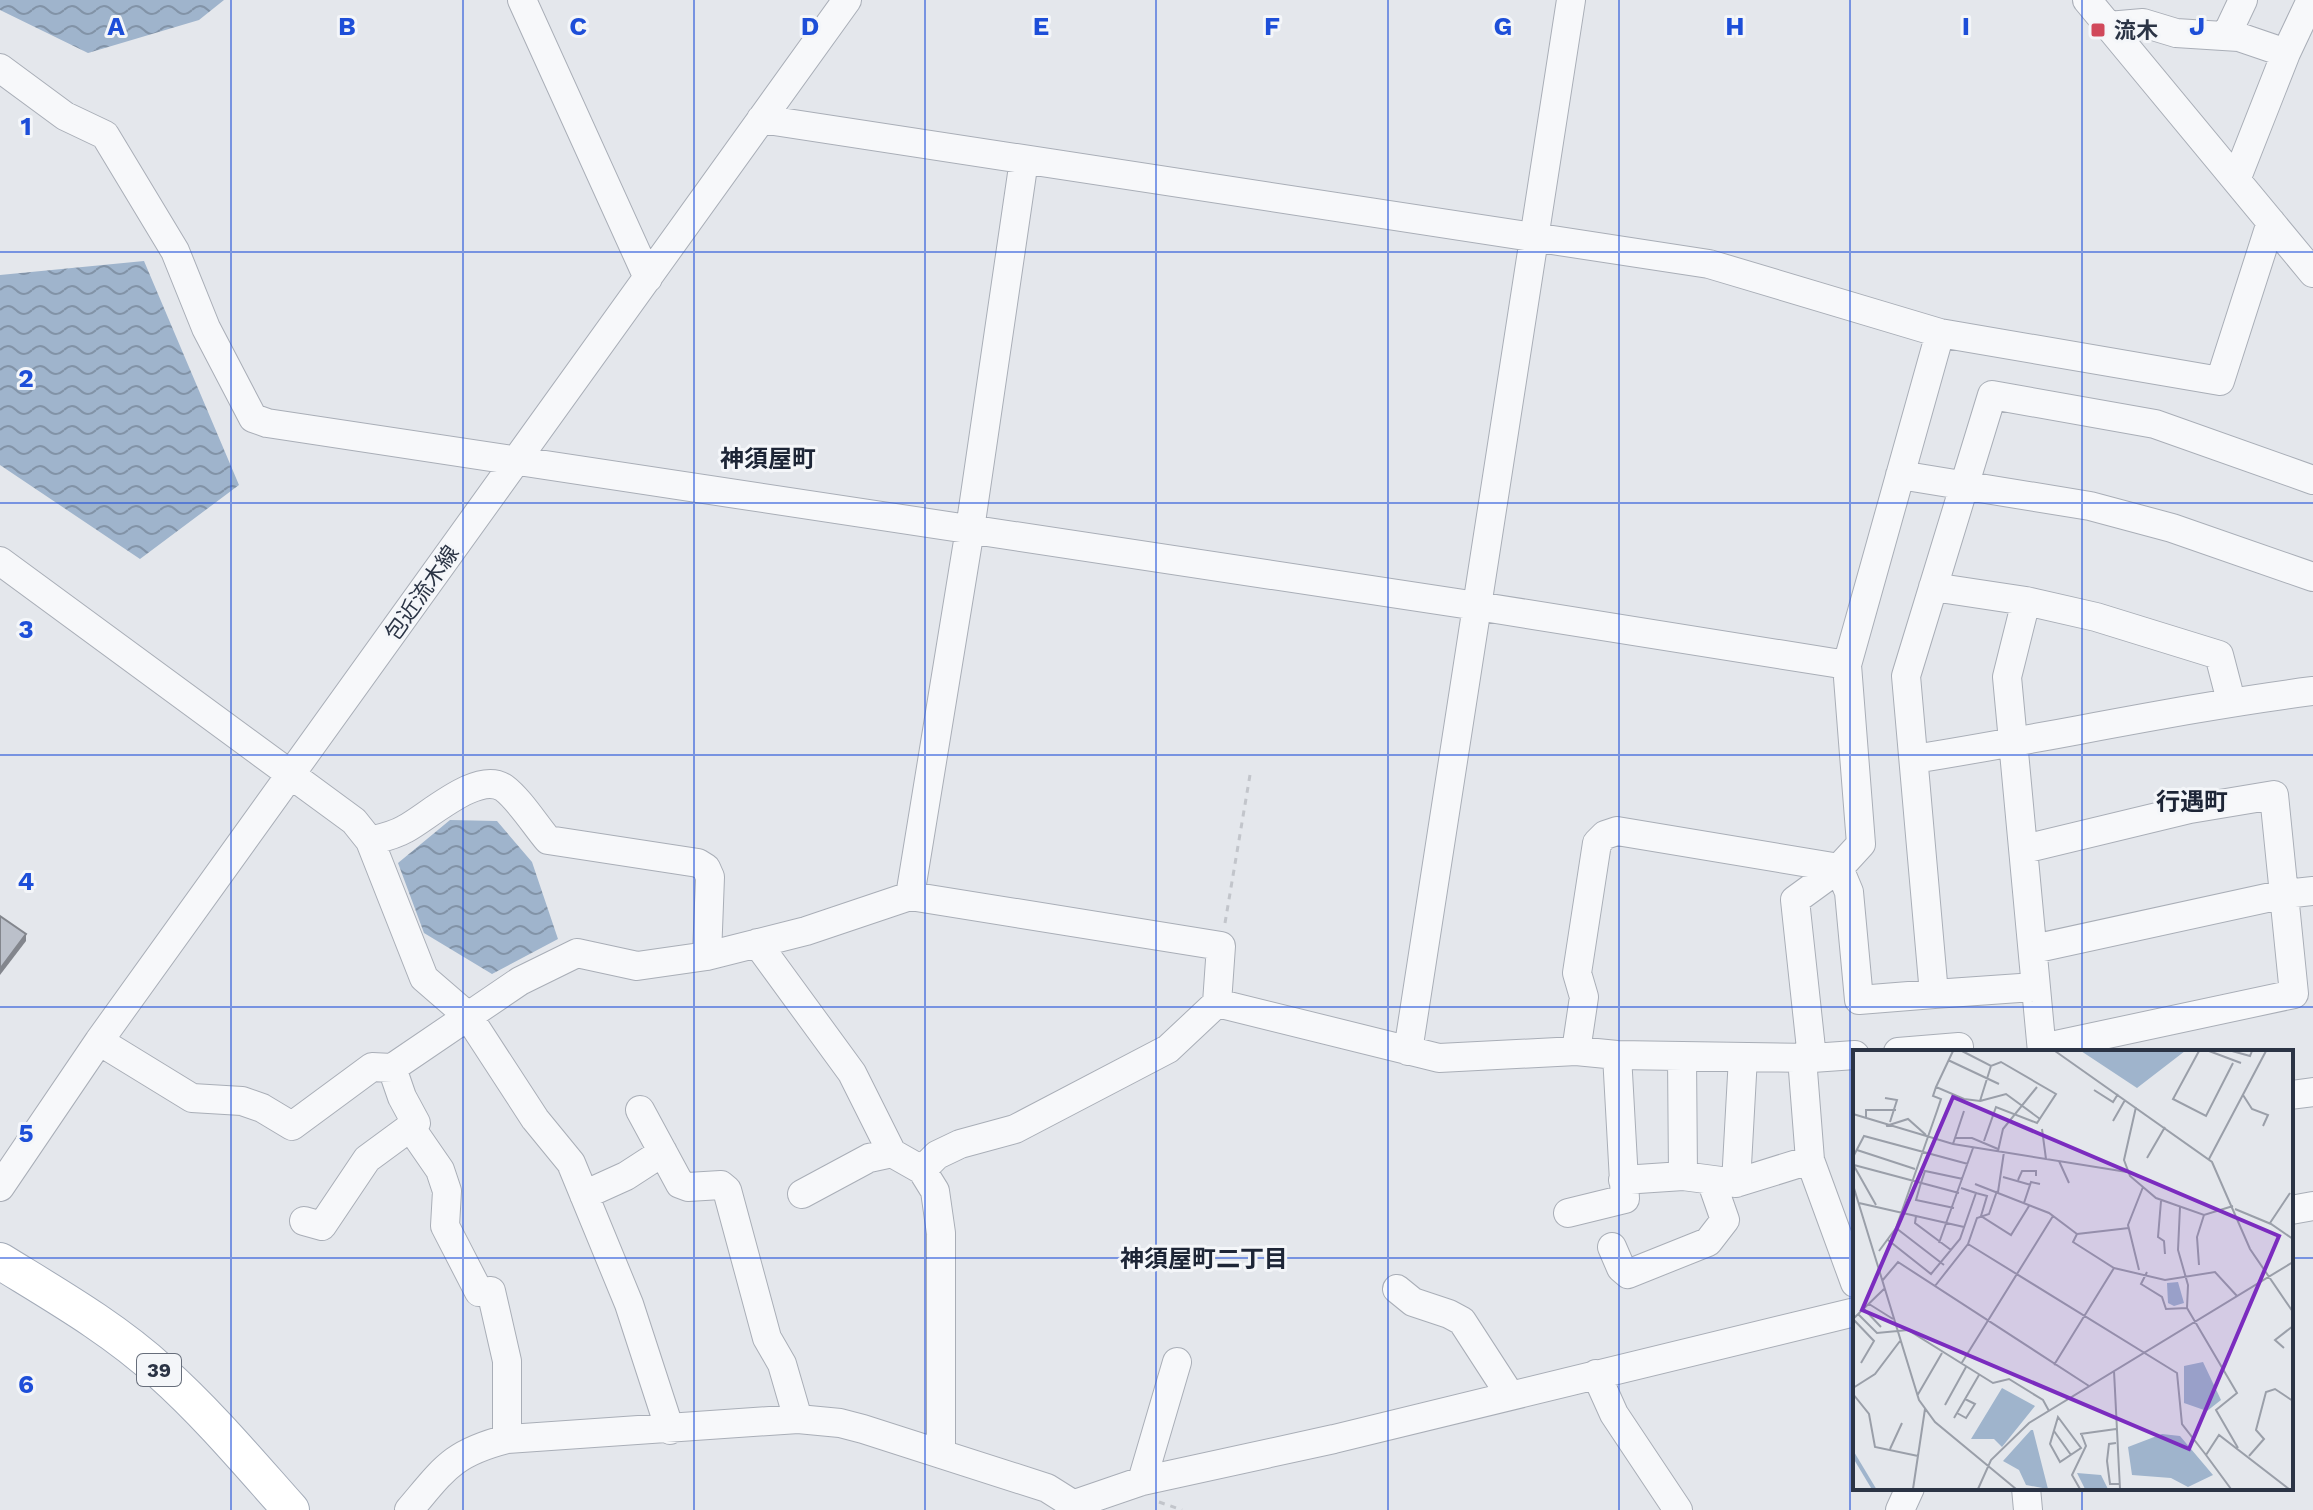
<svg xmlns="http://www.w3.org/2000/svg" width="2313" height="1510" viewBox="0 0 2313 1510" font-family="'Work Sans','Noto Sans JP',sans-serif">
<style>
.water{fill:url(#water-waves)}
.lines{fill:none;stroke-linecap:round;stroke-linejoin:round}
.minor-casing{stroke:#a9aeb7;stroke-width:30}
.major-casing{stroke:#a3abb8;stroke-width:38}
.path{stroke:#c2c5cb;stroke-width:3;stroke-dasharray:6 6;stroke-linecap:butt}
.minor{stroke:#f7f8fa;stroke-width:28}
.major{stroke:#fff;stroke-width:36}
.shaded-wall{fill:#83868d}
.building{fill:#bbc0ca;stroke:#83868d;stroke-width:2}
.grid{fill:none;stroke:#1d4ed8;stroke-width:2;stroke-opacity:0.55}
.poi-dot{fill:#d1495b;stroke:#f4f6f9;stroke-width:3}
.labels{text-anchor:middle;dominant-baseline:central;stroke-width:6;stroke-linejoin:round;paint-order:stroke}
.shield{fill:#f4f6f9;stroke:#676e7b;stroke-width:2}
.shield-label{font-size:20px;font-weight:bold;fill:#2b3445}
.poi-label{font-size:22px;font-weight:bold;fill:#2b3445;stroke:#f4f6f9;text-anchor:start}
.street-label{font-size:22px;fill:#2b3445;stroke:#f4f6f9}
.neighbourhood-label{font-size:24px;font-weight:bold;fill:#1d2536;stroke:#f4f6f9}
.inset-river{fill:none;stroke:#9fb4cc;stroke-width:4}
.inset-road{fill:none;stroke:#9a9fa9;stroke-width:2}
.view{fill:#7b2cbf;fill-opacity:0.15;stroke:#7b2cbf;stroke-width:4}
.inset-edge{fill:none;stroke:#2b3445;stroke-width:4}
.grid-label{font-size:26px;text-anchor:middle;font-weight:bold;fill:#1d4ed8;stroke:#f4f6f9;stroke-width:6;stroke-linejoin:round;paint-order:stroke}
</style>
<defs>
<pattern id="water-waves" width="16" height="10" patternUnits="userSpaceOnUse" patternTransform="scale(2)"><rect width="16" height="10" fill="#9fb4cc"/><path d="M0 5q4-4 8 0t8 0" fill="none" stroke="#8293a7"/></pattern>
</defs>
<rect width="100%" height="100%" fill="#e4e7ec"/>
<path class="water" d="M 0,0 L 224,0 L 199,20 L 88,53 L 0,10 Z
M 144,261 L 239,485 L 140,559 L 0,465 L 0,275 Z
M 450,820 L 497,821 L 532,862 L 558,939 L 492,974 L 424,933 L 398,863 Z"/>
<g class="lines">
<defs>
<path id="minor" d="M 522,0 L 648,278
M 2087,0 L 2313,273
M 2108,26 L 2143,23 L 2176,33 L 2239,37 L 2286,53
M 2226,36 L 2243,0
M 0,68 L 65,116 L 105,135 L 175,251 L 206,328 L 253,418 L 267,423 L 1477,606 L 1847,665
M 761,119 L 1709,264 L 1940,333 L 2220,381 L 2271,222
M 2236,180 L 2286,53 L 2311,0
M 1900,475 L 2090,506 L 2172,528 L 2313,577
M 0,561 L 354,821 L 370,841 L 424,978 L 468,1016 L 535,1119 L 571,1163 L 629,1304 L 670,1430
M 1933,587 L 2026,601 L 2096,617 L 2219,655 L 2231,701
M 2026,601 L 2007,677 L 2042,1052
M 1914,759 C 2048,738 2179,708 2313,691
M 370,841 C 382,838 395,835 405,829 C 428,817 478,770 504,788 C 519,799 536,826 548,840 L 698,863 L 706,868 L 710,877 L 707,956
M 2024,849 L 2190,809 L 2274,795 L 2294,994 L 2042,1048
M 910,896 L 970,529 L 1024,160
M 757,943 L 852,1073 L 892,1153 L 922,1170 L 935,1191 L 941,1233 L 941,1454
M 2033,949 L 2285,894 L 2313,891
M 2035,987 L 1934,994 L 1906,676 L 1992,395 L 2155,424 L 2313,480
M 99,1041 L 192,1098 L 242,1101 L 262,1108 L 292,1126 L 372,1067 L 392,1068 L 520,981 L 577,953 L 637,966 L 707,956 L 806,931 L 910,896 L 1221,946 L 1217,1003 L 1439,1058 L 1576,1051 L 1617,1055 L 1812,1058 L 1855,1055
M 1408,1051 L 1571,0
M 1576,1051 L 1584,997 L 1577,973 L 1597,843 L 1605,835 L 1617,831 L 1839,868 L 1849,892 L 1859,1000 L 1934,994
M 1898,1052 L 1959,1047
M 1682,1056 L 1683,1176
M 1802,1058 L 1810,1160 L 1855,1283
M 1812,1058 L 1795,900 L 1839,868 L 1861,844 L 1847,665 L 1940,333
M 2291,1095 L 2313,1092
M 640,1110 L 680,1184 L 688,1187 L 721,1185 L 727,1190 L 767,1338 L 782,1364 L 798,1419
M 411,1128 L 440,1170 L 447,1191 L 445,1226 L 479,1292 L 491,1291 L 507,1361 L 507,1439
M 922,1170 L 937,1155 L 960,1144 L 1015,1129 L 1168,1049 L 1217,1003
M 1623,1180 L 1683,1176 L 1736,1183 L 1810,1160
M 1736,1183 L 1743,1057
M 0,1187 L 99,1041 L 847,0
M 802,1194 L 869,1158 L 892,1153
M 584,1195 L 626,1176 L 663,1152
M 2291,1210 L 2313,1206
M 1568,1213 L 1625,1199 L 1617,1055
M 304,1221 L 322,1226 L 367,1159 L 416,1123 L 402,1097 L 392,1068
M 1612,1247 L 1621,1268 L 1628,1274 L 1708,1242 L 1725,1220 L 1711,1180
M 1397,1289 L 1413,1302 L 1449,1314 L 1462,1321 L 1510,1395
M 1596,1374 L 1614,1414 L 1678,1510
M 1142,1481 L 1177,1362
M 2026,1488 L 2028,1510
M 1075,1504 L 1142,1481 L 1334,1439 L 1855,1312
M 409,1510 C 444,1469 452,1453 507,1439 L 798,1419 L 840,1423 L 863,1429 L 1047,1488 L 1082,1510
M 1900,1510 L 1910,1488"/>
<path id="major" d="M 0,1261 C 55,1295 113,1328 161,1372 C 208,1414 249,1463 291,1510"/>
</defs>
<use href="#minor" class="minor-casing"/>
<use href="#major" class="major-casing"/>
<path class="path" d="M 1225,923 L 1250,775
M 1159,1502 L 1182,1510"/>
<use href="#minor" class="minor"/>
<use href="#major" class="major"/>
</g>
<path class="shaded-wall" d="M 26,934 L 26,941 L 0,975 L 0,969 Z"/>
<path class="building" d="M 0,916 L 26,934 L 0,969 Z"/>
<path class="grid" d="M 231,0 L 231,1510M 463,0 L 463,1510M 694,0 L 694,1510M 925,0 L 925,1510M 1156,0 L 1156,1510M 1388,0 L 1388,1510M 1619,0 L 1619,1510M 1850,0 L 1850,1510M 2082,0 L 2082,1052M 0,252 L 2313,252M 0,503 L 2313,503M 0,755 L 2313,755M 0,1007 L 2313,1007M 0,1258 L 1855,1258M 2291,1258 L 2313,1258M 2082,1488 L 2082,1510"/>
<rect class="poi-dot" x="2090" y="22" width="16" height="16" rx="4"/>
<g class="labels">
<rect class="shield" x="137" y="1354" width="44" height="32" rx="6"/>
<g class="shield-label">
<text x="159" y="1370">39</text>
</g>
<g class="poi-label">
<text x="2114" y="30">流木</text>
</g>
<g class="street-label">
<text transform="translate(422 593) rotate(-55)">包近流木線</text>
</g>
<g class="neighbourhood-label">
<text x="768" y="459">神須屋町</text>
<text x="2192" y="802">行遇町</text>
<text x="1204" y="1259">神須屋町二丁目</text>
</g>
</g>
<g transform="translate(1853 1050)">
<rect width="440" height="440" fill="#e4e7ec"/>
<path d="M 228,1 L 332,1 L 284,38 ZM 325,232 L 331,253 L 321,256 L 315,253 L 314,233 ZM 350,312 L 368,350 L 354,361 L 331,353 L 331,316 ZM 149,338 L 182,356 L 149,397 L 141,389 L 118,389 ZM 178,380 L 180,380 L 195,439 L 173,435 L 166,420 L 150,411 ZM 309,384 L 327,386 L 360,425 L 335,437 L 318,428 L 279,425 L 275,397 ZM 224,423 L 248,425 L 255,439 L 232,439 Z" fill="#9fb4cc"/>
<path class="inset-river" d="M 0,404 L 21,439"/>
<path class="inset-road" d="M 100,1 L 83,37 L 111,49 L 127,51 L 138,16M 109,1 L 138,16 L 148,12 L 203,44 L 184,73 L 143,57 L 131,91M 202,1 L 359,112 L 397,199 L 440,262M 346,1 L 320,49 L 353,66 L 380,13M 356,1 L 388,13M 379,1 L 397,6 L 399,1M 95,10 L 146,34M 241,40 L 260,52 L 265,44M 390,45 L 399,59 L 415,65 L 410,76M 32,48 L 44,50 L 37,72M 127,51 L 153,44 L 187,69M 283,57 L 271,110 L 277,126 L 303,148 L 351,165 L 380,156M 0,64 L 100,94 L 274,122M 13,69 L 13,60 L 43,60M 260,71 L 272,50M 33,76 L 55,69 L 73,85M 189,79 L 193,109M 102,88 L 111,61M 100,94 L 102,88 L 119,88 L 145,99M 4,100 L 62,119M 145,101 L 150,79 L 184,37M 0,107 L 11,86 L 115,114M 294,108 L 312,77M 356,109 L 413,1M 206,111 L 216,133M 1,115 L 106,143M 1,116 L 23,155M 150,127 L 178,135M 165,130 L 169,121 L 183,121 L 183,126M 122,134 L 196,163 L 224,184 L 220,192 L 261,218 L 312,230 L 362,222 L 384,246M 0,135 L 66,350 L 82,372 L 163,439M 145,142 L 151,102M 123,143 L 134,146 L 128,166 L 158,185 L 176,156M 308,151 L 305,187 L 311,191 L 312,204M 6,153 L 111,177M 171,153 L 178,132 L 187,134M 327,157 L 325,200 L 335,235 L 334,258 L 384,343 L 363,360 L 385,398M 101,158 L 63,150 L 67,136 L 72,121 L 110,129M 382,159 L 418,174 L 440,189M 63,166 L 62,173 L 98,200M 417,173 L 437,143M 43,178 L 91,215M 224,184 L 276,178M 35,190 L 78,224 L 107,189 L 123,143 L 108,138M 86,193 L 120,98M 115,194 L 324,323 L 329,374 L 353,405M 26,201 L 43,178 L 84,61 L 88,49 L 80,46 L 83,37M 346,215 L 344,187 L 351,165M 286,220 L 275,175 L 290,137M 294,222 L 288,234 L 309,247 L 313,259 L 334,258M 29,231 L 45,212 L 236,336M 82,236 L 115,194 L 124,168 L 136,164 L 144,141M 16,254 L 40,269M 11,259 L 28,277M 5,264 L 24,283 L 55,280 L 140,333 L 156,329 L 190,350 L 196,361M 431,298 L 422,290 L 440,276M 8,313 L 21,291 L 0,269 L 31,239M 108,314 L 200,166M 201,315 L 261,218M 261,321 L 267,439M 0,338 L 22,324 L 47,291M 0,344 L 16,364 L 22,397 L 65,406M 64,346 L 89,303M 92,355 L 113,317M 104,363 L 113,368 L 122,354 L 112,349M 205,367 L 228,398 L 207,412 L 197,394 ZM 101,368 L 126,325M 201,381 L 218,405M 227,384 L 263,379M 263,393 L 256,394 L 254,411 L 257,434 L 266,434M 37,399 L 49,373M 396,406 L 411,389 L 403,380 L 413,342 L 422,339 L 440,351M 60,439 L 72,359M 125,439 L 138,410 L 176,373 L 440,212M 227,439 L 219,425 L 233,396 L 228,383M 378,439 L 353,405 L 366,385 L 436,439"/>
<path class="view" d="M 100,47 L 426,186 L 336,399 L 9,260 Z"/>
<rect width="440" height="440" class="inset-edge"/>
</g>
<g class="grid-label">
<text x="116" y="35">A</text>
<text x="347" y="35">B</text>
<text x="578" y="35">C</text>
<text x="810" y="35">D</text>
<text x="1041" y="35">E</text>
<text x="1272" y="35">F</text>
<text x="1503" y="35">G</text>
<text x="1735" y="35">H</text>
<text x="1966" y="35">I</text>
<text x="2197" y="35">J</text>
<text x="26" y="135">1</text>
<text x="26" y="387">2</text>
<text x="26" y="638">3</text>
<text x="26" y="890">4</text>
<text x="26" y="1142">5</text>
<text x="26" y="1393">6</text>
</g>
</svg>
